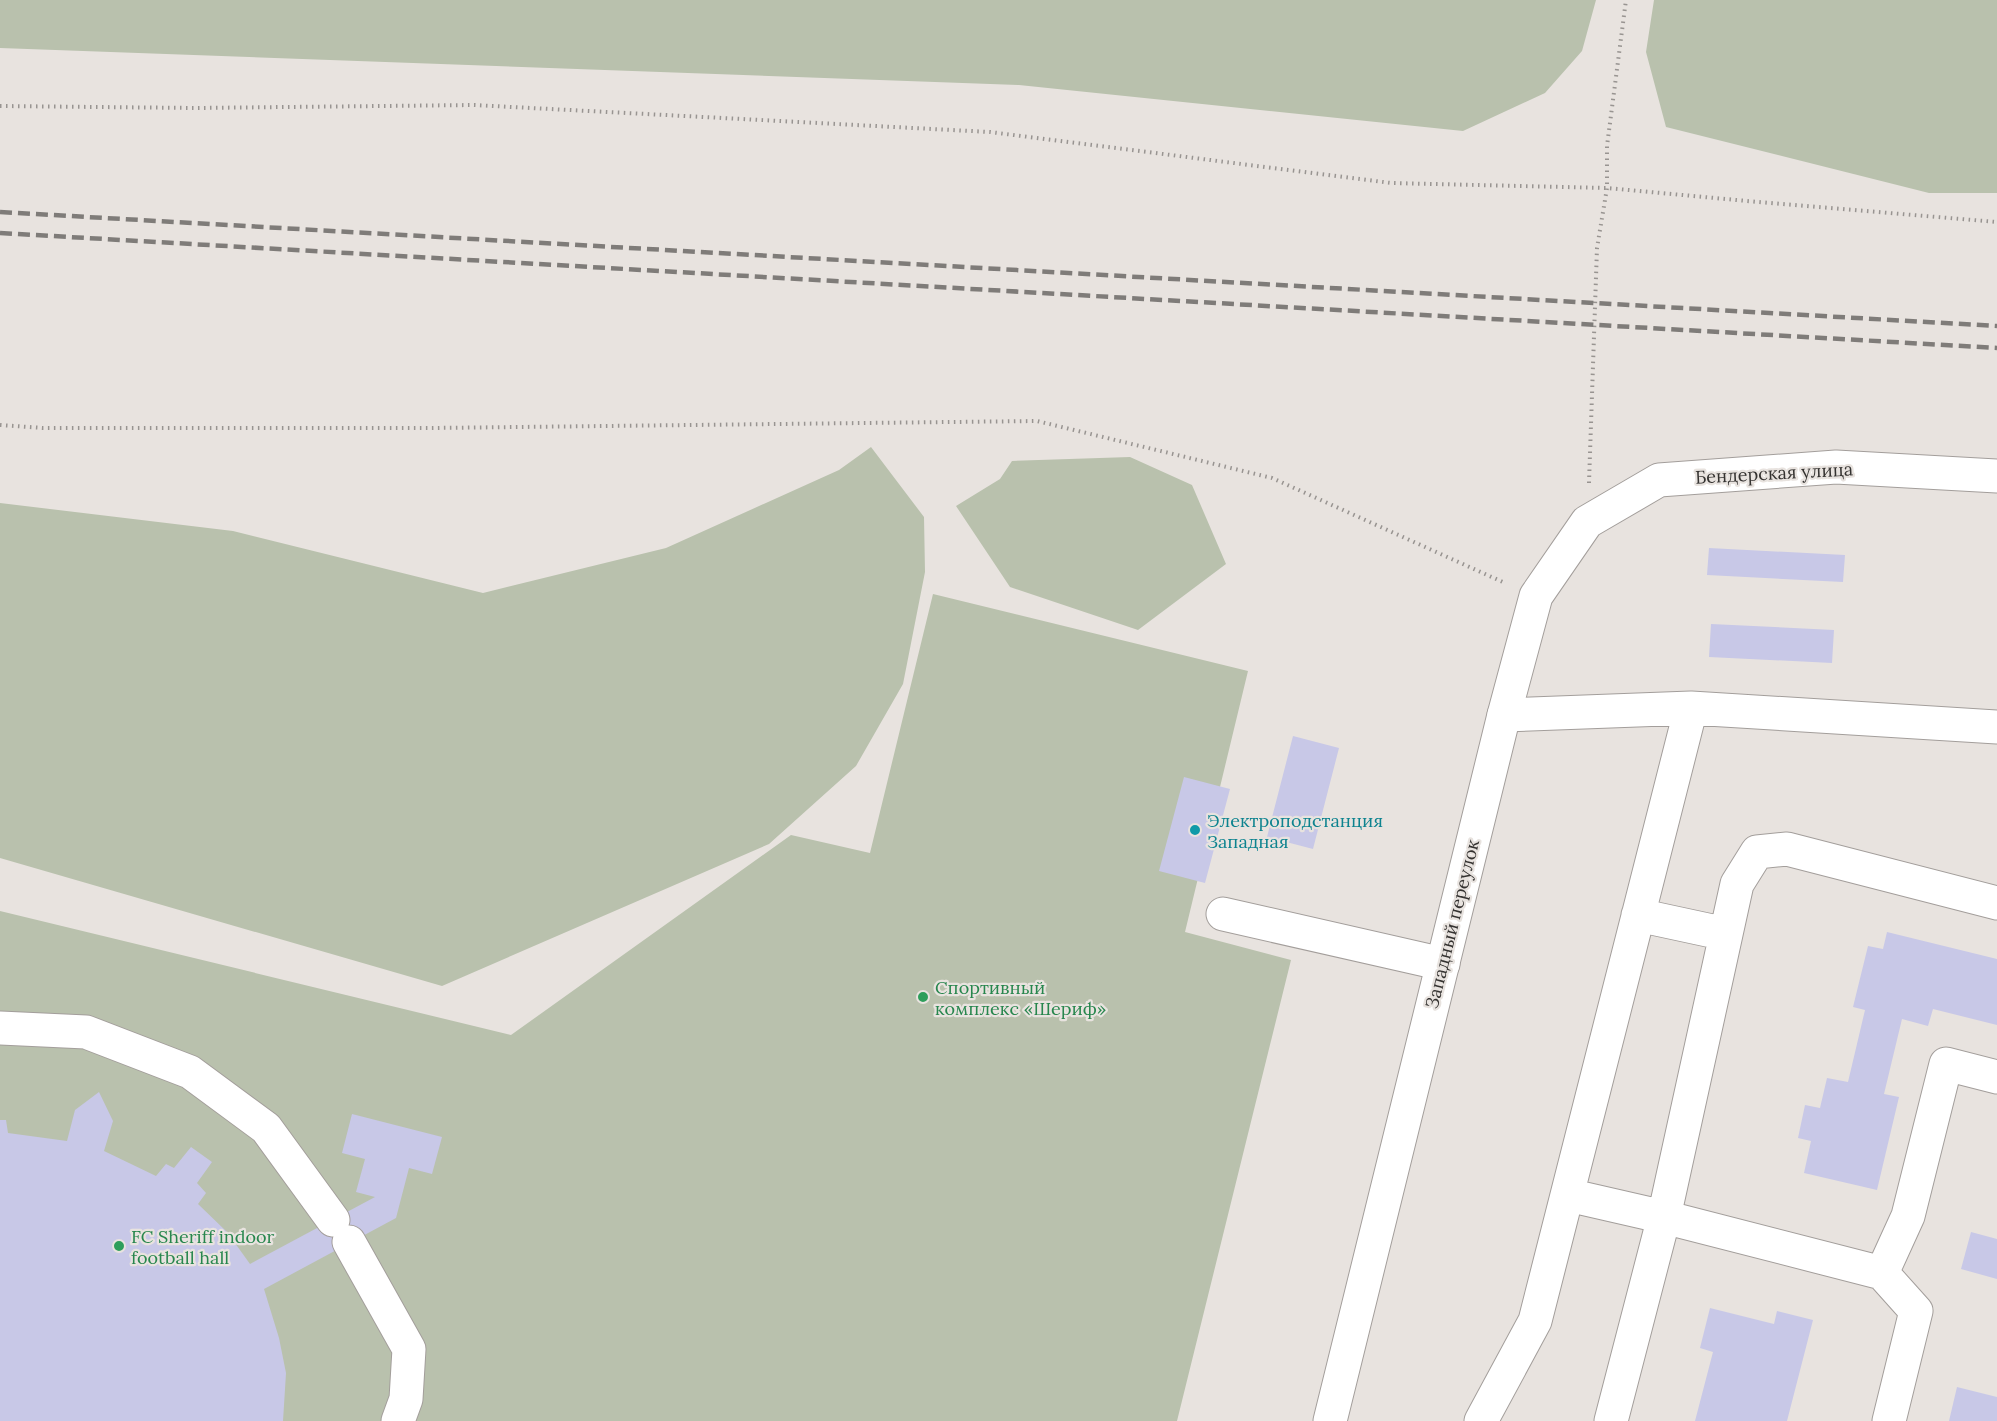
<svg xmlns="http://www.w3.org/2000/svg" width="1997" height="1421" viewBox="0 0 1997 1421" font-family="Lora,serif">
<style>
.green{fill:#b9c1ad}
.building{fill:#c8c8e7}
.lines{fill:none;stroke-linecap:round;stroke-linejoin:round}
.minor-casing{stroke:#a39e9b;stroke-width:35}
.major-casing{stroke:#a39e9b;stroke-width:35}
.path{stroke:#989491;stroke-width:4;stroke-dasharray:1.5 4.5;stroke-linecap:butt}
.minor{stroke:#fff;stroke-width:33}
.major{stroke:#fff;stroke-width:33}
.rail{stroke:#7f7c79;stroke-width:4.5;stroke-dasharray:12 6;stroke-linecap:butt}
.culture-dot{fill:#0f9aa8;stroke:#e8e3df;stroke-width:2}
.leisure-dot{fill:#2e9e5b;stroke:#e8e3df;stroke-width:2}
.labels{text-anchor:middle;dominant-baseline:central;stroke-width:4.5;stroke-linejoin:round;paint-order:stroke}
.street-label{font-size:18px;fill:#343230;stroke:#e8e3df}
.culture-label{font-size:18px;fill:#0d838f;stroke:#e8e3df;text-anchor:start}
.leisure-label{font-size:18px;fill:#27864d;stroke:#e8e3df;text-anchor:start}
</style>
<rect width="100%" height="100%" fill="#e8e3df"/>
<path class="green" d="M 0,0 L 1596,0 L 1582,51 L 1545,93 L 1463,131 L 1019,85 L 0,48 Z
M 1654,0 L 1997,0 L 1997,193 L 1929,193 L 1666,127 L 1646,52 Z
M 871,447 L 924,517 L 925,572 L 903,684 L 856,766 L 769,844 L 442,986 L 0,858 L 0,503 L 233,531 L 483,593 L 666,548 L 839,470 Z
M 1130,457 L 1192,485 L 1226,564 L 1138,630 L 1010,587 L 956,506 L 1000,479 L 1012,461 Z
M 933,594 L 1248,671 L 1185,932 L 1291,960 L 1177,1421 L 0,1421 L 0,911 L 511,1035 L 791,835 L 870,853 Z"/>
<path class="building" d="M 1709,548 L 1845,555 L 1843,582 L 1707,575 Z
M 1711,624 L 1834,630 L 1832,663 L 1709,657 Z
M 1293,736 L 1339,748 L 1313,849 L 1267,837 Z
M 1184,777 L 1230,789 L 1205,883 L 1159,871 Z
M 1887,932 L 1997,959 L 1997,1025 L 1933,1009 L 1928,1026 L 1902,1019 L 1884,1094 L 1899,1097 L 1877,1190 L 1804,1173 L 1811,1141 L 1798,1138 L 1805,1105 L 1820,1108 L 1827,1078 L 1848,1082 L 1865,1010 L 1853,1007 L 1868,946 L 1883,949 Z
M 99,1092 L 113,1121 L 104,1151 L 156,1176 L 166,1164 L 174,1168 L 191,1147 L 212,1162 L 197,1183 L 206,1193 L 198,1204 L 227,1232 L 250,1264 L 375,1197 L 356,1192 L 365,1159 L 342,1153 L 352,1114 L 442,1137 L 432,1174 L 409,1168 L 396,1218 L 264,1289 L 279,1338 L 286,1373 L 283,1421 L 0,1421 L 0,1120 L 6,1120 L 8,1133 L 67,1141 L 75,1110 Z
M 1971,1232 L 1997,1239 L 1997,1279 L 1961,1269 Z
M 1710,1308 L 1774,1324 L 1777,1311 L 1813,1320 L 1787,1421 L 1695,1421 L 1713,1352 L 1700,1348 Z
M 1957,1387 L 1997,1397 L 1997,1421 L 1949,1421 Z"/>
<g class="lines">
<defs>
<path id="minor" d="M 1504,715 L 1691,708 L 1997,727
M 1223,914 L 1443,964
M 1638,915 L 1726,934
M 0,1028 L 86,1032 L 190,1072 L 266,1128 L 333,1220
M 1568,1195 L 1664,1217 L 1737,884 L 1757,852 L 1787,849 L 1997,903
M 349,1242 L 409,1349 L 406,1399 L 398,1421
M 1481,1421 L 1535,1321 L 1691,708
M 1611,1421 L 1664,1217 L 1882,1273
M 1889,1421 L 1916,1311 L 1882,1273 L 1908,1216 L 1946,1064 L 1997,1077"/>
<path id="major" d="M 1330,1421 L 1504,715 L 1536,596 L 1587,522 L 1659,480 L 1836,467 L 1997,476"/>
</defs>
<use href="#minor" class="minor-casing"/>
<use href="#major" class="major-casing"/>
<path class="path" d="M 0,106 L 194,108 L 474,105 L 990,132 L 1391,183 L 1607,188 L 1758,202 L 1997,222
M 0,425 L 43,428 L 432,428 L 1037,421 L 1272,478 L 1505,583
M 1589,483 L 1597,248 L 1607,188 L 1607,146 L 1626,0"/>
<use href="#minor" class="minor"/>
<use href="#major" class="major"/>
<path class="rail" d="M 0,212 L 1997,326
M 0,233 L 1997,348"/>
</g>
<circle class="culture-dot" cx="1195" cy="830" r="6"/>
<g class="leisure-dot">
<circle cx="923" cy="997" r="6"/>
<circle cx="119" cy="1246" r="6"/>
</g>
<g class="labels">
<g class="street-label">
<text transform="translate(1774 473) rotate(-3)">Бендерская улица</text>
<text transform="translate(1452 924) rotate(-76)">Западный переулок</text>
</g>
<g class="culture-label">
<text x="1207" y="820">Электроподстанция<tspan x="1207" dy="21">Западная</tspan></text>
</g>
<g class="leisure-label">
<text x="935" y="987">Спортивный<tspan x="935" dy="21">комплекс «Шериф»</tspan></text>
<text x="131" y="1236">FC Sheriff indoor<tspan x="131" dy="21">football hall</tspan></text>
</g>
</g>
</svg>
